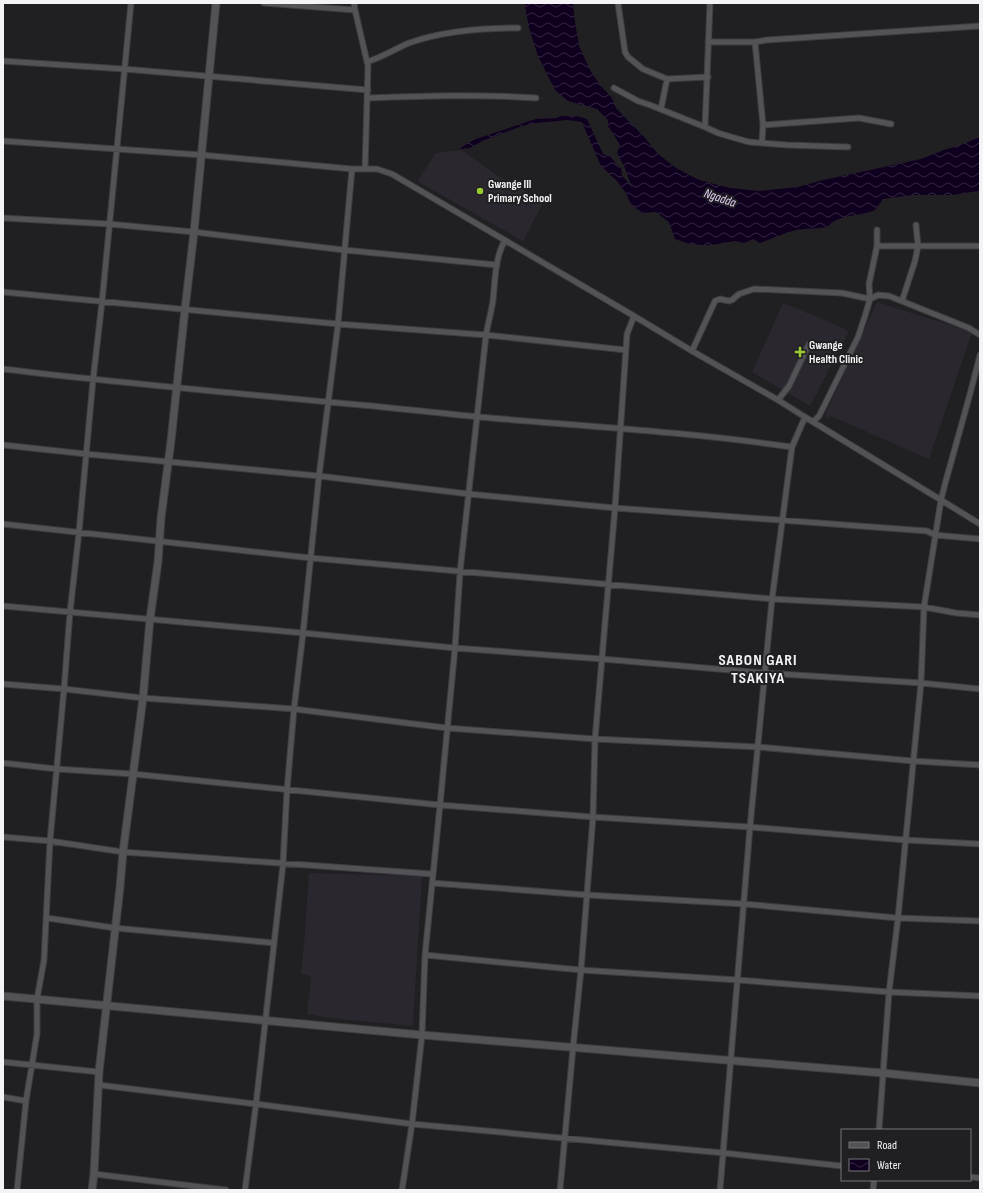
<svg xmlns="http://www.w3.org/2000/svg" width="983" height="1193" viewBox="0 0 983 1193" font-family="'Sofia Sans Condensed',sans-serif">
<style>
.built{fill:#2b272f}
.water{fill:url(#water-waves)}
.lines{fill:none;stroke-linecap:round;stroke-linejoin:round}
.minor-casing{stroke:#3d3c3e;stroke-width:7}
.secondary-casing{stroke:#3d3c3e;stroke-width:9}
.minor{stroke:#535256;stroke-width:5}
.secondary{stroke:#535256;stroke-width:7}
.poi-dot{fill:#9bcb33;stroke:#201f22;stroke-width:1.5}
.labels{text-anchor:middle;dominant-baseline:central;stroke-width:4;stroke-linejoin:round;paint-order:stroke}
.poi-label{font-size:12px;font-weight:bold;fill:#f4f3f5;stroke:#201f22;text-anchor:start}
.water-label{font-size:13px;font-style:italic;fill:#e1d0f5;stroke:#201f22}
.district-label{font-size:16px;font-weight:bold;letter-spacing:1px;fill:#f4f3f5;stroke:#201f22}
</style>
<defs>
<pattern id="water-waves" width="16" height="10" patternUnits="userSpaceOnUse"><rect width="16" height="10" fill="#0f0020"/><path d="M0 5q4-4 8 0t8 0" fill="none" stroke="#332641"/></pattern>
</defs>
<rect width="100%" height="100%" fill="#201f22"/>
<path class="built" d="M 461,150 L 498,176 L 544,201 L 523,241 L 417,181 L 436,153 Z
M 877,302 L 972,332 L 929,459 L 831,416 L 829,418 L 825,415 Z
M 783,303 L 834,324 L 849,331 L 810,406 L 752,372 Z
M 309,873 L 422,876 L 413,1026 L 329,1018 L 307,1014 L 311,976 L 301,974 L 304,944 Z"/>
<path class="water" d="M 526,3 L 573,3 L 575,22 L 579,46 L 590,70 L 600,85 L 612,98 L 616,108 L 646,139 L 658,154 L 676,168 L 699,180 L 730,188 L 759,191 L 798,187 L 819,181 L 921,159 L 944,150 L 961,145 L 980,137 L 980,189 L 978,191 L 952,195 L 912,195 L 883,199 C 880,203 877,209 873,211 C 860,216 835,215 828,227 C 817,229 807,228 796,230 C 784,233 772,239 760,243 L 753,239 L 744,243 L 735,241 L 712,245 L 702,245 L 690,244 L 675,239 L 669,222 L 656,212 L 643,213 L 631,205 L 626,193 L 616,180 L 601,166 L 582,122 L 567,120 L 537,123 L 522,126 L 482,141 L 470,148 L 460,149 L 462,146 L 476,139 L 536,119 L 556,118 L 561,116 L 576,116 L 587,119 L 603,154 L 611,157 L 616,164 L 621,168 L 622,175 L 632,188 L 625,168 L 617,153 L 620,145 L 608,126 L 608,120 L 597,109 L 568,101 L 555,90 L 538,56 L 529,28 L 525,6 Z"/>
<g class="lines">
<defs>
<path id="minor" d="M 264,3 L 355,10
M 354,3 L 355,10 L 368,66 L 365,169
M 618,3 L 625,52 L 628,57 L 643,69 L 667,79 L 708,77
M 708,42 L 755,42 L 767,40 L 980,26
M 755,42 L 763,125 L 762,142
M 3,61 L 124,69 L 368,90
M 367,62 C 382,57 395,49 409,43 C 443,31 481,28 518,28
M 614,88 L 638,101 L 650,105 L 705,127 L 718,133 L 735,138 L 749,142 L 787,145 L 848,147
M 368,98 C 424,96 480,94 536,98
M 661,109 L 667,79
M 763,125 L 859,118 L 891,124
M 705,127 L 710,3
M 3,141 L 202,155 L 352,169 L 377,169 L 392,174 L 634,316
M 3,218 L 109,224 L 194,232 L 344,250 L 497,265
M 877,246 L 980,246
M 3,292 L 338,324 L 486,335 L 626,350
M 902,301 L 915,261 L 918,246 L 916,225
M 980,355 L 970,394 L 945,484 L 941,500 L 980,524
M 3,369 C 111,382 220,392 328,402 C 378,406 429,412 479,417 C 583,426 688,432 792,447
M 778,400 L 692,351 L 715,301 L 720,299 L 729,301 L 732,300 L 739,294 L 754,289 L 842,293 L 870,299 L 878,295 L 889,296 L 969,328 L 980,335
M 805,417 L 941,500 L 924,607 L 921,683 L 898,918 L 889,992 L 879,1130
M 813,422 L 819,416 L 826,402 L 858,337 L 865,316 L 870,299 L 869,284 L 877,246 L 877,230
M 3,445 L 86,454 L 319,476 L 469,494 L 615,508 L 927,531 L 935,535 L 980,539
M 3,524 L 311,558 L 772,599 L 924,607 L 956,613 L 980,615
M 3,606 L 303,633 L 455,648 L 602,659 L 765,673 L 921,683 L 980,689
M 3,684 L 64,689 L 143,698 L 294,709 L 447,728 L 595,739 L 758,747 L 913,761 L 980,765
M 3,763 L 57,769 L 133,774 L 440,805 L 593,817 L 750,827 L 905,840 L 980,844
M 3,837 L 50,841 L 123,852 L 432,874
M 432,883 L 587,895 L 744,904 L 898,918 L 980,921
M 47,918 L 115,928 L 274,943
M 425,955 L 581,970 L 738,980 L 889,992 L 980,996
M 3,1062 L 99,1072
M 99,1085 L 256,1104 L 412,1124 L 724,1153 L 842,1166
M 3,1097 L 26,1101
M 94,1174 L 226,1190
M 970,1177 L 980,1178
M 17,1190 L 26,1101 L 37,1034 L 37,999 L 44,960 L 50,841 L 64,689 L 70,612 L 79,532 L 93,380 L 102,302 L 131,3
M 245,1190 L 256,1104 L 283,864 L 287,790 L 294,709 L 303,633 L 319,476 L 338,324 L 352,169
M 402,1190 L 412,1124 L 422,1035 L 425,955 L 440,805 L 455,648 L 460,572 L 486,335 C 488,324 491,312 493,301 C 495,281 495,257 505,240
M 560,1190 L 573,1048 L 581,970 L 593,817 L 595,739 L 615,508 L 627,334 L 634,316 L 692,351
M 720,1190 L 750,827 L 772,599 L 792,447 L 805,417 L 778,400 L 789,386 L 809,344
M 873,1190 L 874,1180"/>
<path id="secondary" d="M 3,996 L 422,1035 L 883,1073 L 980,1083
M 92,1190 L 94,1174 L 99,1072 L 120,887 L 123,852 L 143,698 L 150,619 L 158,562 L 161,518 L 171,441 L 185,309 L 194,232 L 216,3"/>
</defs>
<use href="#minor" class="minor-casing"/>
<use href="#secondary" class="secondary-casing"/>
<use href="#minor" class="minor"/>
<use href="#secondary" class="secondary"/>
</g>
<g class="poi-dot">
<circle cx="480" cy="191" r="4"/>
<path d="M798 346h4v4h4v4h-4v4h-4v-4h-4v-4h4z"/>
</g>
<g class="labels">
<g class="poi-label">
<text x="488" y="184">Gwange III<tspan x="488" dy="14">Primary School</tspan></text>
<text x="809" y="345">Gwange<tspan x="809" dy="14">Health Clinic</tspan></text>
</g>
<g class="water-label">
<text transform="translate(720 198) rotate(19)">Ngadda</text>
</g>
<g class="district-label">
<text x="758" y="660">SABON GARI<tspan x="758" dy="18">TSAKIYA</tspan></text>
</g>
</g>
<rect width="983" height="1193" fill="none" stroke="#f4f3f5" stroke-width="8"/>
<rect x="841" y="1129" width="130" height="52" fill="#201f22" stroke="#757476"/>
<rect x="849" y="1142" width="20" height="6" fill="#535256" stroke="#757476"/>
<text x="877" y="1149" font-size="12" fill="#f4f3f5">Road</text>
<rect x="849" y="1159" width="20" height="12" fill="url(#water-waves)" stroke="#757476"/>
<text x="877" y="1169" font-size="12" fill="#f4f3f5">Water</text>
</svg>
